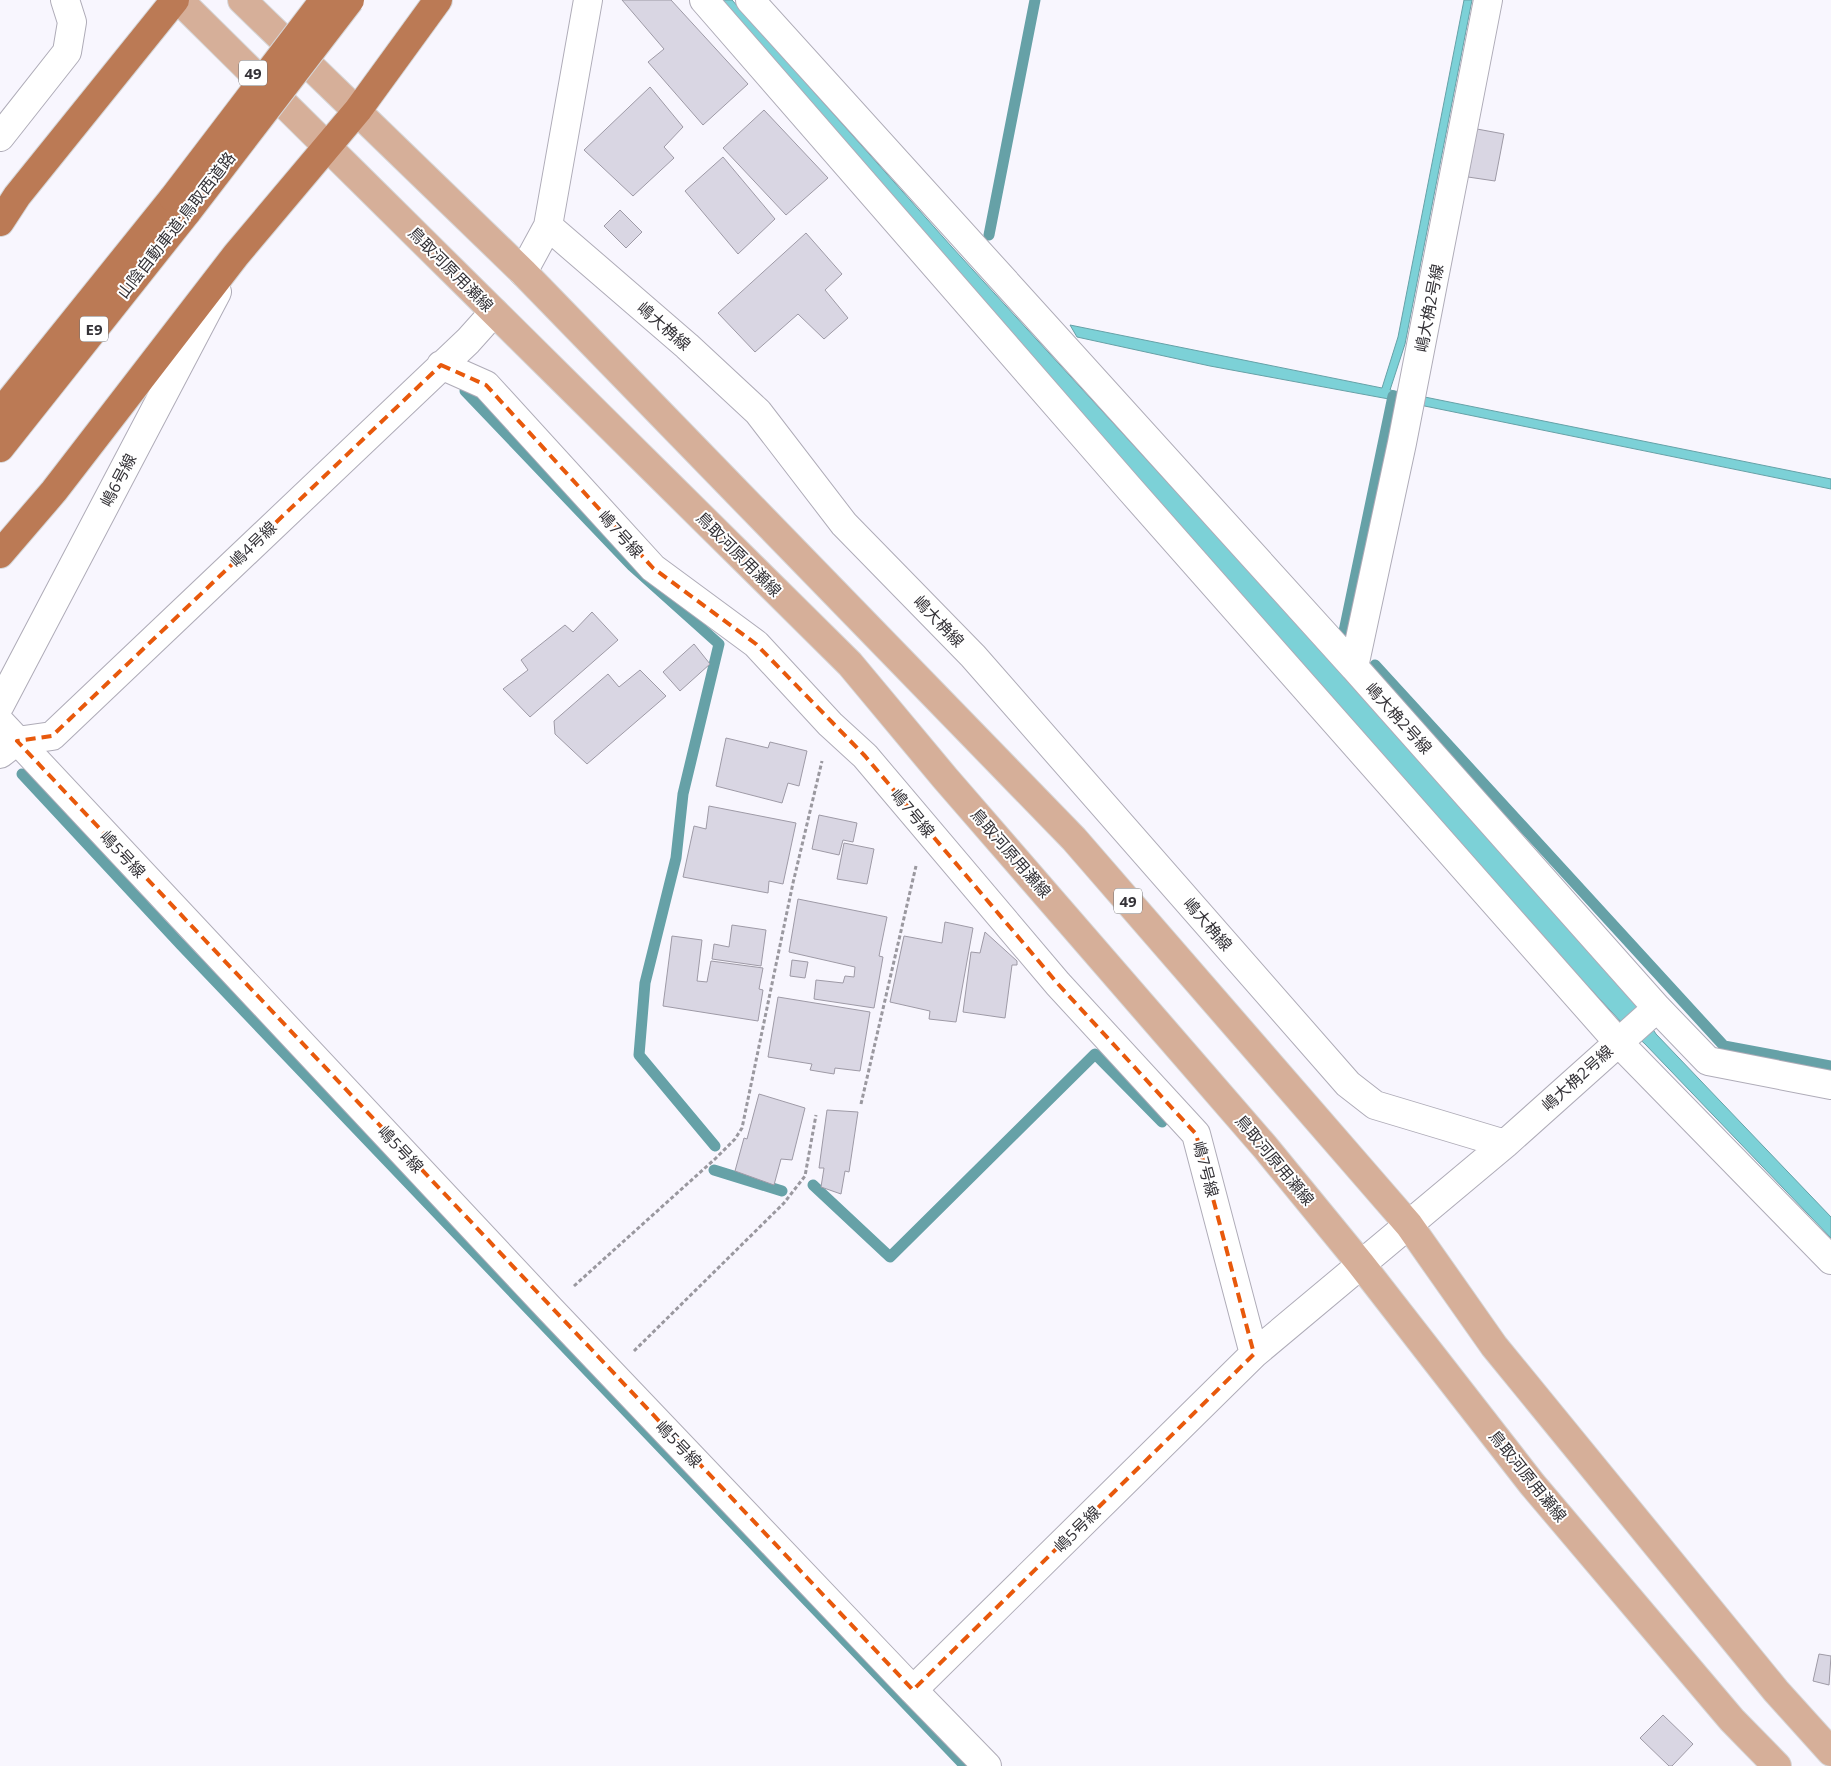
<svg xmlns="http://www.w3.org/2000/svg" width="1831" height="1766" viewBox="0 0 1831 1766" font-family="'Open Sans','Noto Sans JP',sans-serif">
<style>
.water{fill:#7cd1d7;stroke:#66a1a7}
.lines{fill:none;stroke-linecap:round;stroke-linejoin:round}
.stream{stroke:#66a1a7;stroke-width:11}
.building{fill:#d9d6e3;stroke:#9e9aa6}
.minor-casing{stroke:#afacb8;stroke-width:30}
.primary-casing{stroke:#d6d6d7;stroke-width:30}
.motorway-casing{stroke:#d6d6d7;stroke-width:30}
.path{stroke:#9a989f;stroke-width:3;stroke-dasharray:4 2.5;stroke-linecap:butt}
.minor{stroke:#fff;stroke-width:28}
.primary{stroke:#d6af99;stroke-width:28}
.motorway{stroke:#bb7a55;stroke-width:28}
.motorway-bridge-casing{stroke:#d6d6d7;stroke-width:30;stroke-linecap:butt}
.motorway-bridge{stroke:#bb7a55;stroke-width:28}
.marked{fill:none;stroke:#e8590c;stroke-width:4;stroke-dasharray:10 6;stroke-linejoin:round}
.labels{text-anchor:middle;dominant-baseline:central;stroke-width:4;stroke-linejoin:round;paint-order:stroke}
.shield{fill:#fff;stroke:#717073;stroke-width:1}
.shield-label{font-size:15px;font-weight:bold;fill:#343237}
.street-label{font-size:16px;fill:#343237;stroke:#fff}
</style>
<rect width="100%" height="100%" fill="#f8f6fe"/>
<path class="water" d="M 702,0 L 732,0 L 951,246 L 1331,661 L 1637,1005 L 1656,1034 L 1831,1217 L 1831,1238 L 1645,1044 L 1622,1023 L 1535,929 Z
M 1464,0 L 1472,0 L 1405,344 L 1390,390 L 1831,479 L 1831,489 L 1405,402 L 1210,366 L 1077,337 L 1070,325 L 1382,388 L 1398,337 Z"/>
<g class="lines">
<path class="stream" d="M 989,235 L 1035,0
M 465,391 L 632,566 L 719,644 L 683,794 L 676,858 L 645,983 L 639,1055 L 715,1146
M 1343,636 L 1393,396
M 1375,665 L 1724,1046 L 1831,1066
M 22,774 L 181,945 L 965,1766
M 714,1170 L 782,1191
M 813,1185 L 890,1257 L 1095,1054 L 1162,1122"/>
</g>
<path class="building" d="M 622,0 L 671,0 L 748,84 L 703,125 L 648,62 L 664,49 Z
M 650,87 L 683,127 L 664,147 L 674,158 L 633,196 L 584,150 Z
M 764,110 L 828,178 L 786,215 L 723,148 Z
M 1477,129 L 1504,134 L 1495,181 L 1468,177 Z
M 723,157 L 775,219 L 738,254 L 685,191 Z
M 620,210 L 642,232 L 626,248 L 604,226 Z
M 806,233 L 842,274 L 825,290 L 848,318 L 824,339 L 798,314 L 755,352 L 718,313 Z
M 592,612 L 618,640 L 530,717 L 503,689 L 528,670 L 521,660 L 565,625 L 573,632 Z
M 694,644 L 710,664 L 680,691 L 663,672 Z
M 640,670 L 666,696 L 587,764 L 555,734 L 554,721 L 608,674 L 619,687 Z
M 726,738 L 768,748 L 770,742 L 807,751 L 799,786 L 788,783 L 782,803 L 716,786 Z
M 709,806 L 796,823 L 783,884 L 769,881 L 768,893 L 683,877 L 694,826 L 706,829 Z
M 819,815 L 857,823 L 853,842 L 843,840 L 839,855 L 812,849 Z
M 844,843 L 874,849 L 867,884 L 837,879 Z
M 798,899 L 887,917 L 879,956 L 883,957 L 874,1008 L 814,999 L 816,980 L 843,983 L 845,976 L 854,977 L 855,967 L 789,952 Z
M 945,922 L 973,928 L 956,1022 L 929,1019 L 930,1011 L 890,1002 L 904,936 L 942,943 Z
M 732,925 L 766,930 L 761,966 L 712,959 L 714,944 L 729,947 Z
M 985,932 L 1017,961 L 1017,965 L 1012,965 L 1005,1018 L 963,1012 L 971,952 L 980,953 Z
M 672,936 L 702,940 L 697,981 L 707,982 L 711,961 L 763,968 L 759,989 L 763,990 L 758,1021 L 663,1006 Z
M 792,960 L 808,962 L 805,978 L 790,976 Z
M 778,997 L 870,1012 L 860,1071 L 835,1068 L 834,1074 L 810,1070 L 812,1064 L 768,1057 Z
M 759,1094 L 805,1108 L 792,1160 L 781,1159 L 774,1185 L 735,1171 L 744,1138 L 747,1139 Z
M 827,1110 L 858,1112 L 849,1172 L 845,1171 L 841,1194 L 821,1187 L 824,1168 L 819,1168 Z
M 1819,1654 L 1831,1656 L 1829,1685 L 1813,1681 Z
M 1663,1715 L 1693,1744 L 1672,1766 L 1669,1766 L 1640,1738 Z"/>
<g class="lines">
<defs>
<path id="minor" d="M 588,0 L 548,226 L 687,346 L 758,412 L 844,524 L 973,656 L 1348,1084 L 1375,1105 L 1505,1144
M 704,0 L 1128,487 L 1618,1042 L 1831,1260
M 750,0 L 1354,667
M 0,137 L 67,52 L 72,22 L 65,0
M 523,272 L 548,226
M 441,365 L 486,385 L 653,568 L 756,644 L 830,724 L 865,756 L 1058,984 L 1196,1134 L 1254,1354
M 0,705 L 217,292
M 0,722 L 550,1309 L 913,1690 L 1254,1354 L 1505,1144 L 1657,1008 L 1354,667 L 1402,443 L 1488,0
M 0,754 L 17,741 L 52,736 L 468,341 L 494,312
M 1657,1008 L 1708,1061 L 1831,1085
M 913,1690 L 987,1766"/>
<path id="primary" d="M 179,0 L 850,664 L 945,778 L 1265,1147 L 1360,1263 L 1532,1484 L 1732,1720 L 1777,1766
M 242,0 L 523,272 L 1074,839 L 1409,1225 L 1494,1346 L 1776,1691 L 1831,1752"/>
<path id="motorway" d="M 0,222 L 17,196 L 175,0
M 0,413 L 173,198
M 0,448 L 188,211
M 0,554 L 54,491 L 236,255 L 358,110 L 438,0"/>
</defs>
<use href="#minor" class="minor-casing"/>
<use href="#primary" class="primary-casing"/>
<use href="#motorway" class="motorway-casing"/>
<path class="path" d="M 861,1104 L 916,866
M 574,1286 L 716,1158 L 735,1139 L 742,1128 L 793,883 L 822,761
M 634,1351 L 784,1203 L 805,1176 L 816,1115"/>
<use href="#minor" class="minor"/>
<use href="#primary" class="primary"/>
<use href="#motorway" class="motorway"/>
<defs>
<path id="motorway-bridge" d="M 173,198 L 324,0
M 188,211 L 350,0"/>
</defs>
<use href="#motorway-bridge" class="motorway-bridge-casing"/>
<use href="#motorway-bridge" class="motorway-bridge"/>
</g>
<path class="marked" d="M 441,365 L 486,385 L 653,568 L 756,644 L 865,756 L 1058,984 L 1196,1134 L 1254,1354 L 913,1690 L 17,741 L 52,736 Z"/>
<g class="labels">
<g class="shield">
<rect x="239" y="60.5" width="28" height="25" rx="4"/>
<rect x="80" y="316.5" width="28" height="25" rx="4"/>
<rect x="1114" y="888.5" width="28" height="25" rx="4"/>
</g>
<g class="shield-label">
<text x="253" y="73">49</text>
<text x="94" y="329">E9</text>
<text x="1128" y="901">49</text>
</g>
<g class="street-label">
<text transform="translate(176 225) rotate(-52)">山陰自動車道;鳥取西道路</text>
<text transform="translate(451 269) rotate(45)">鳥取河原用瀬線</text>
<text transform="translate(1429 308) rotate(-79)">嶋大桷2号線</text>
<text transform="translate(664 326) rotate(41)">嶋大桷線</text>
<text transform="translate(118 480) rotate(-62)">嶋6号線</text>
<text transform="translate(621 534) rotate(48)">嶋7号線</text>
<text transform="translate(253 544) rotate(-44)">嶋4号線</text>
<text transform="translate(739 554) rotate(45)">鳥取河原用瀬線</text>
<text transform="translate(939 621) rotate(46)">嶋大桷線</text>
<text transform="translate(1399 718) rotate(48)">嶋大桷2号線</text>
<text transform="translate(913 813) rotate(50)">嶋7号線</text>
<text transform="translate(1011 853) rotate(49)">鳥取河原用瀬線</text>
<text transform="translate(123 854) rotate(47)">嶋5号線</text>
<text transform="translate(1208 924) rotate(49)">嶋大桷線</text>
<text transform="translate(1577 1078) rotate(-42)">嶋大桷2号線</text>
<text transform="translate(401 1149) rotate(47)">嶋5号線</text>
<text transform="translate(1275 1160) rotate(50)">鳥取河原用瀬線</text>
<text transform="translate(1206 1169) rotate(75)">嶋7号線</text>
<text transform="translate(679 1444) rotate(46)">嶋5号線</text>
<text transform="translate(1528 1476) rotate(51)">鳥取河原用瀬線</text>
<text transform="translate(1077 1529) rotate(-45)">嶋5号線</text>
</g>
</g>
</svg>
